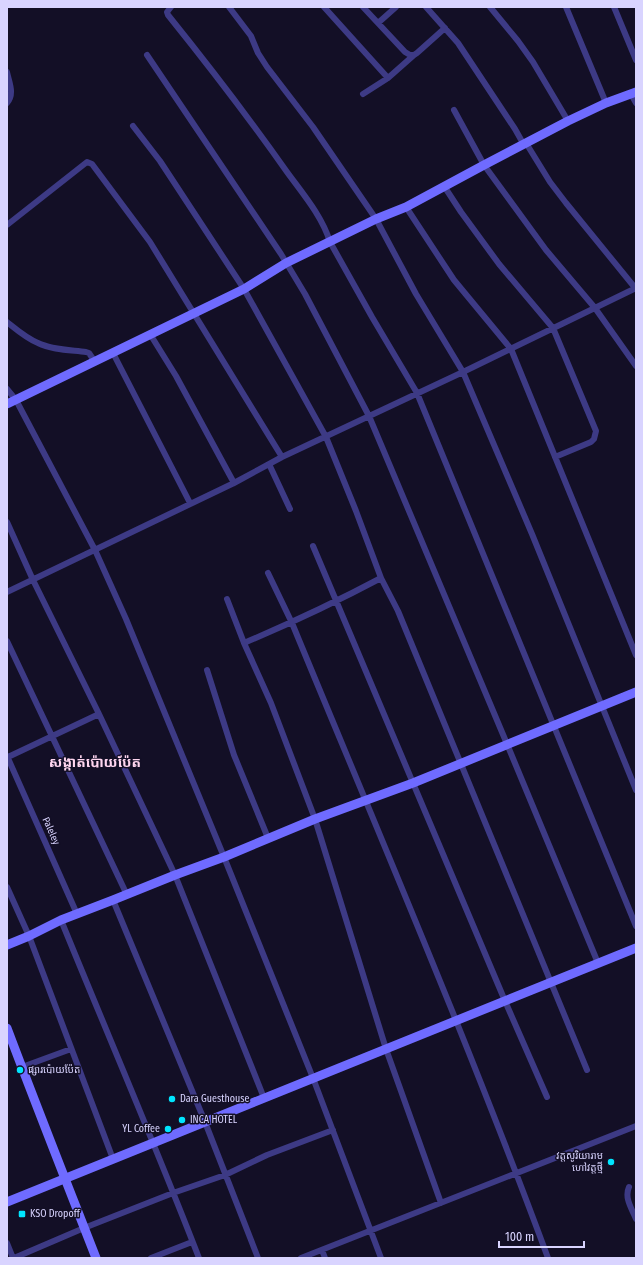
<svg xmlns="http://www.w3.org/2000/svg" width="643" height="1265" viewBox="0 0 643 1265" font-family="'Fira Sans Condensed','Noto Sans Khmer',sans-serif">
<style>
.lines{fill:none;stroke-linecap:round;stroke-linejoin:round}
.street{stroke:#3d3a85;stroke-width:6}
.secondary{stroke:#6f6bff;stroke-width:9}
.poi-dot{fill:#00e5ff;stroke:#130f26;stroke-width:1.5}
.labels{text-anchor:middle;dominant-baseline:central;stroke-width:3;stroke-linejoin:round;paint-order:stroke}
.street-label{font-size:10px;fill:#d9d4ff;stroke:#130f26}
.poi-label{font-size:10px;fill:#d9d4ff;stroke:#130f26;text-anchor:start}
.district-label{font-size:14px;font-weight:bold;fill:#ffd6f0;stroke:#130f26}
</style>
<rect width="100%" height="100%" fill="#130f26"/>
<g class="lines">
<path class="street" d="M 171,7 L 167,12 L 168,15 C 209,66 249,118 287,172 C 303,194 322,216 330,242 L 372,317 L 417,393 L 636,926
M 229,7 L 251,36 L 258,53 L 267,67 L 313,127 L 376,219 L 416,294 L 463,372 L 532,534 L 636,790
M 324,7 L 388,78
M 363,7 L 405,52 L 410,55 L 414,55 L 417,53 L 445,28
M 426,7 L 458,43 L 515,129 L 524,145
M 490,7 L 518,41 L 533,62 L 568,121
M 566,7 L 606,103
M 614,7 L 636,60
M 378,23 L 396,7
M 147,55 L 281,254 L 305,294 L 369,416 L 507,744 L 598,963
M 7,72 C 9,82 15,94 7,103
M 363,94 L 388,78 L 414,55
M 631,94 L 636,103
M 454,110 L 484,165 L 546,250 L 595,308 L 636,366
M 133,126 L 160,161 L 244,289 L 326,437 L 356,511 L 381,578 L 398,611 L 587,1070
M 526,143 L 550,182 L 566,203 L 636,289
M 444,186 L 461,212 L 499,264 L 553,328 L 596,431 L 594,439 L 591,442 L 555,457
M 406,207 L 454,280 L 511,349 L 636,655
M 7,225 L 87,162 L 92,164 L 150,242 L 282,457
M 7,322 C 17,330 26,338 38,343 C 52,350 71,350 86,352 L 89,353 L 95,362
M 150,334 L 176,376 L 234,483
M 113,353 L 190,503
M 7,389 L 16,400 L 95,550 L 126,619 L 224,857 L 313,1078 L 381,1258
M 269,464 L 290,509
M 7,522 L 33,580 L 99,714 L 175,875 L 264,1098
M 313,546 L 505,1001 L 547,1097
M 268,573 L 292,623 C 379,834 469,1044 548,1258
M 7,592 L 234,483 L 282,457 L 463,372 L 636,288
M 227,599 L 244,643 L 271,703 L 315,819 L 386,1049 L 441,1203
M 7,641 L 127,895
M 244,643 C 291,623 336,602 381,578
M 207,670 L 234,755 L 268,838
M 7,756 L 77,914
M 8,757 L 99,714
M 7,887 L 29,936 L 113,1159
M 113,900 L 205,1122 L 258,1258
M 61,920 C 107,1033 155,1144 199,1258
M 22,1067 L 71,1049
M 629,1187 C 624,1198 632,1209 636,1219
M 7,1243 L 13,1258
M 322,1250 L 325,1258
M 14,1258 L 84,1228 L 173,1193 L 225,1175 L 267,1155 L 333,1130
M 151,1258 L 192,1242
M 301,1258 L 636,1126"/>
<path class="secondary" d="M 7,404 L 244,289 L 286,263 L 376,219 L 406,207 L 484,165 L 568,121 L 606,103 L 636,92
M 7,945 L 29,936 L 61,920 L 113,900 L 175,875 L 224,857 L 315,819 L 413,783 L 636,692
M 7,1028 C 36,1105 66,1181 96,1258
M 7,1202 L 636,948"/>
</g>
<g class="poi-dot">
<circle cx="20" cy="1070" r="4"/>
<circle cx="172" cy="1099" r="4"/>
<circle cx="182" cy="1120" r="4"/>
<circle cx="168" cy="1129" r="4"/>
<circle cx="611" cy="1162" r="4"/>
<rect x="18" y="1210" width="8" height="8" rx="2"/>
</g>
<g class="labels">
<g class="street-label">
<text transform="translate(51 831) rotate(66)">Paleley</text>
</g>
<g class="poi-label">
<text x="28" y="1070">ផ្សារប៉ោយប៉ែត</text>
<text x="180" y="1099">Dara Guesthouse</text>
<text x="190" y="1120">INCA HOTEL</text>
<text x="160" y="1129" text-anchor="end">YL Coffee</text>
<text x="603" y="1156" text-anchor="end">វត្តសូរិយារាម<tspan x="603" dy="12">ហៅវត្តថ្មី</tspan></text>
<text x="30" y="1214">KSO Dropoff</text>
</g>
<g class="district-label">
<text x="95" y="762">សង្កាត់ប៉ោយប៉ែត</text>
</g>
</g>
<rect width="643" height="1265" fill="none" stroke="#d9d4ff" stroke-width="16"/>
<path d="M499 1241v6h85v-6" fill="none" stroke="#d9d4ff" stroke-width="2"/>
<text x="505" y="1241" font-size="12" fill="#d9d4ff" stroke="#130f26" stroke-width="3" paint-order="stroke">100 m</text>
</svg>
